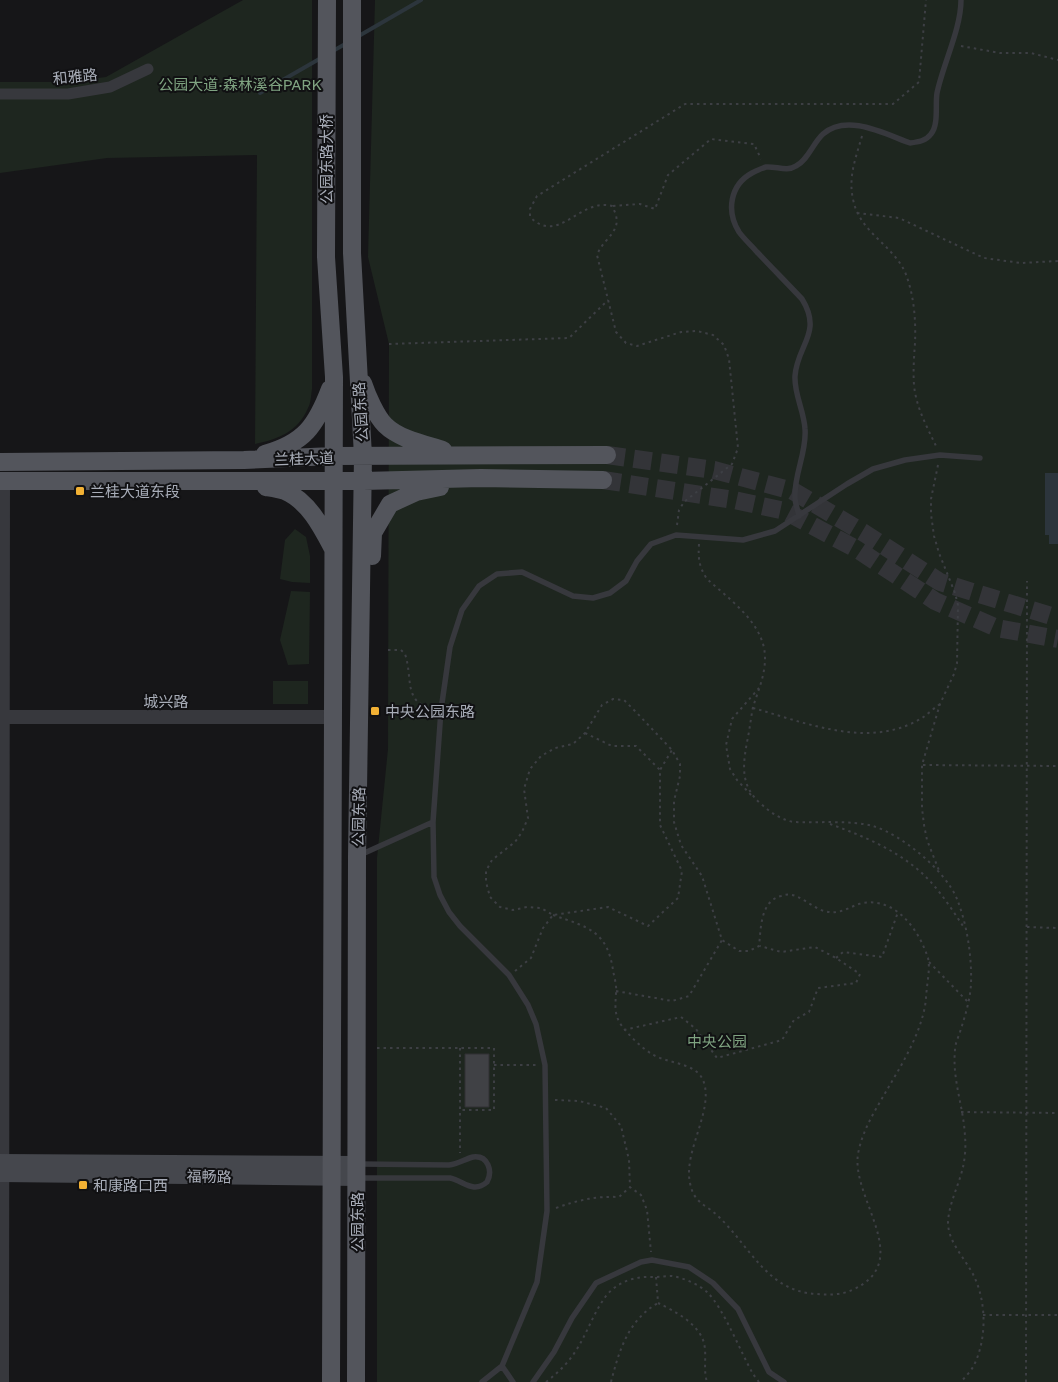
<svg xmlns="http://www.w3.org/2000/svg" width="1058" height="1382" viewBox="0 0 1058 1382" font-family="'Golos Text','Noto Sans SC',sans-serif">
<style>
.green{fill:#1e261f}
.water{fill:#2c353c}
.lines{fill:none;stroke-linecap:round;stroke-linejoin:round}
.stream{stroke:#2c353c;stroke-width:4}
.building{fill:#404145;stroke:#303034}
.primary-tunnel{stroke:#333438;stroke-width:18;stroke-dasharray:18 9;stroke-linecap:butt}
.path{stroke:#3d3f44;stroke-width:2;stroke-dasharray:2.5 4;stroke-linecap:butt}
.service{stroke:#37383d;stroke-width:5.5}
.minor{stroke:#37383d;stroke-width:11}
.tertiary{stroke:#37383d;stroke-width:14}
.secondary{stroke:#45474d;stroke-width:16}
.primary{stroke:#53555c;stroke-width:18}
.poi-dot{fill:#f2b134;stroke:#111113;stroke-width:2}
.labels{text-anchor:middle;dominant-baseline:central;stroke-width:4;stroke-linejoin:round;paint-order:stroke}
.street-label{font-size:15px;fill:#a8adb8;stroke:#111113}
.park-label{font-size:15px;fill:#7fa381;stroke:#111113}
.poi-label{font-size:15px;fill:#a8adb8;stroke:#111113;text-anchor:start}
</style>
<rect width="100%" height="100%" fill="#161618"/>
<path class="green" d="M 243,0 L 312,0 L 312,389 C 311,395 311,403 308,408 C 298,432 278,439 255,444 L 257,155 L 107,158 L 0,173 L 0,82 L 66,82 L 106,77 Z
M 375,0 L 1058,0 L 1058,1382 L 377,1382 L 377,858 L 388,749 L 389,344 L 368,257 Z
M 295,529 L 306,537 L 310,556 L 310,583 L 292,582 L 280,579 L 285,540 Z
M 291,591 L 310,592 L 309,664 L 288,665 L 280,640 Z
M 273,681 L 308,681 L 308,704 L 273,704 Z"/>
<path class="water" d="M 1045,473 L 1058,473 L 1058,544 L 1049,544 L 1049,535 L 1045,535 Z"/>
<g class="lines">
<path class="stream" d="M 357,37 L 421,0
M 331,52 L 347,43
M 260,93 L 321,58"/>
</g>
<path class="building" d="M 465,1054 L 489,1054 L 489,1107 L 465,1107 Z"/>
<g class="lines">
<path class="primary-tunnel" d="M 607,455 L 714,470 L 793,491 L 864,533 L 940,582 L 1051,616 L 1058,617
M 603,480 L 734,500 L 785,511 L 860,551 L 935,601 L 997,628 L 1058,639"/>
<path class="path" d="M 961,46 L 1000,53 L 1031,53 L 1058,60
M 862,136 C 856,157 848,177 853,199 C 859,232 892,244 905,272 C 914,294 916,320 915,343 C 914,357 913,371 914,385 C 916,407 927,427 936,446
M 613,206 L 640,204 L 655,209 L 668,175 L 711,139 L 754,144 L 761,159
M 857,213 L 899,218 L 984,258 L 1021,263 L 1058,261
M 389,344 L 569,338 L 608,300
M 938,465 L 931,499 L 931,514 L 934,536 L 939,553 L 955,593 L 958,605 L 957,663 L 954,674 L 940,704 L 922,765 L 922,808 L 924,825 L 927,840 L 940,873
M 677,525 L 679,510 L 684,502 L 732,464 L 738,448 L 729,359 L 724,345 L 713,335 L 697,331 L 681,332 L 637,346 L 626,343 L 616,332 L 597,255 C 605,235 626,231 612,206 C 580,197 559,246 530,217 L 530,209 L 537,196 L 685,104 L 893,104 L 919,82 L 926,0
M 699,544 C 698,558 699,567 707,579 C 728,598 758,619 764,648 C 768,669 759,688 753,707 C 751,717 750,727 748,737 C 743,763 739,785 761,804 C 771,813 780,819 793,822 C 817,823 851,820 873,826 C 902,835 945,870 957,899 C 967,924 972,957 971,984 C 970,1001 965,1016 960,1032 C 958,1038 955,1044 955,1050 C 952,1080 964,1108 965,1137 C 966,1146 965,1158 963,1167 C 959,1185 949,1203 948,1222 C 948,1240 961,1254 970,1269 C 987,1296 988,1339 973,1367 C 970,1372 965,1377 961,1382
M 388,650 L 401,650 L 405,654 C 413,677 403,703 432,708
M 753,708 C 807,723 869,750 922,718 C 928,714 934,708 940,704
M 585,733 L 612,746 L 636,746 L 660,770
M 923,765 L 1058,766
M 751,795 L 737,780 L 730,769 L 726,745 L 732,719 L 759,688
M 830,824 C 866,837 902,852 929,880 C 942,894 953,911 963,926
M 553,915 C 587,927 607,930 613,970 C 614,977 617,985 616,993 C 615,1009 614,1018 626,1031 C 633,1039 643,1049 652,1054 C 667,1064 695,1062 703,1080 C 715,1109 683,1151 690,1183 C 694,1204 706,1204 719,1217 C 751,1248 768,1292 817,1294 C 828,1295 842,1295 852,1290 C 916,1262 851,1199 858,1154 C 862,1132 873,1114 884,1095 C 899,1069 917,1041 924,1011 C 926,1003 926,995 927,987 C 928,978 930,967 928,958 C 919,930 896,897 862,903 C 851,906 841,914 829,912 C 818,911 807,901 798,897 C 792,894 787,894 781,896 C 760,901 761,929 759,946 L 749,951 L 739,951 L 722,940 L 702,876 L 681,845 L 674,822 L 674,801 L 680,776 L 680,764 L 672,750 L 636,712 L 624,700 L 613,699 L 602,705 L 585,733 L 573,744 L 555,748 L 541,756 L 530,769 L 524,789 L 528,818 L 522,832 L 515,842 L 492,860 L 486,871 L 486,882 L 490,897 L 500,907 L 513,910 L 527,907 L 541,908 L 553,915 L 608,907 L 648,926 L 678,898 L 682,871 L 660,825 L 660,770 L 672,750
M 1027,927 L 1058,928
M 836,958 L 843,952 L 882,957 L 898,912
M 929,962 L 968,1002
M 515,971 L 531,958 L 543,928 L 553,915
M 616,991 L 672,1001 L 689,996 L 722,940
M 624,1030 L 681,1017 L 696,1029 L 717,1058 L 782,1040 L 794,1020 L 809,1012 L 818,988 L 856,983 L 860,974 L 836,958 L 815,947 L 781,952 L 760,946
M 377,1048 L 494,1048 L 494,1110 L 460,1110
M 460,1048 L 460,1153
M 494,1065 L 536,1065
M 555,1100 L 579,1101 L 606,1108 L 621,1126 L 629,1160 L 630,1187 L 641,1195 L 647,1210 L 651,1252
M 961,1112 L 1058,1113
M 556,1208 C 578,1200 596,1196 619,1197 L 630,1187
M 656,1277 L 658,1302
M 658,1303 C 675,1311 699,1324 704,1343 C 707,1356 703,1369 707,1382
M 983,1315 L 1058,1315
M 546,1382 C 559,1372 569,1362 577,1349 C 588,1331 594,1312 606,1296 C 618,1281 636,1276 653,1277 C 660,1277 666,1276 672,1276 C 684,1278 698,1284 707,1292 C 723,1307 741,1353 753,1374 L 759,1382
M 611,1382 C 619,1351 628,1320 658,1303
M 1026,1382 L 1027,581"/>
<path class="service" d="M 799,516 C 798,510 795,504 795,497 C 794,474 807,452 805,429 C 804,411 794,394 795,376 C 797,345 823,333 802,299 C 787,283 772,268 757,252 C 752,246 744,239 739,232 C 726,211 730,185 752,173 C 756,171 762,168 766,167 C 776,166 787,172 796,166 C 808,160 813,143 823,134 C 847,113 885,134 910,143 C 918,142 926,141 931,134 C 939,124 935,105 937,93 C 943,64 961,29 961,0
M 360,855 L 433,822
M 360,1164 L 449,1165 C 458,1164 465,1159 473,1157 C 488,1155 493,1171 487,1182 C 473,1194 464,1181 450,1178 L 360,1178
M 502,1366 L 513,1382
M 482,1382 L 502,1366 L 537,1282 L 547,1211 L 545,1065 L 536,1024 L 528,1005 L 509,975 L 460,926 L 449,912 L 440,895 L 434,877 L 433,822 L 441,710 L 450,647 L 462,610 L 479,586 L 497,574 L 522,572 L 573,596 L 593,598 L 610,593 L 626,581 L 637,561 L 651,544 L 676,535 L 743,540 L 775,531 L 847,484 L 873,469 L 905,460 L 940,455 L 980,458
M 533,1382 L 554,1352 L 572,1318 L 596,1283 L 641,1262 L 652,1260 L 689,1267 L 713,1283 L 738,1309 L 769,1372 L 784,1382"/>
<path class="minor" d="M 0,94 L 68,94 L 110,87 L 148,69"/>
<path class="tertiary" d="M 0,717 L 333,717
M 2,1382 L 3,482"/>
<path class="secondary" d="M 0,1162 L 357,1164
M 0,1174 L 357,1178"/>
<path class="primary" d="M 327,0 L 326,257 L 334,377 L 331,1382
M 352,0 L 352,253 L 363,456 L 357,857 L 356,1382
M 363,383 C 367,395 376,416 385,425 C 399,439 424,444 443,450
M 265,454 C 304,443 316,426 330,389
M 0,462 L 244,460 L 333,456 L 607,455
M 0,481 L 363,481 L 481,478 L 603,480
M 266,487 C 272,488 279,489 285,491 C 308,501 321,526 332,547
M 372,556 L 373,533 L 390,504 L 416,492 L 440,487"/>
</g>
<g class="poi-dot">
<rect x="75" y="486" width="10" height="10" rx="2.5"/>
<rect x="370" y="706" width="10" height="10" rx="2.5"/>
<rect x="78" y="1180" width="10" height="10" rx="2.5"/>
</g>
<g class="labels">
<g class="street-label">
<text transform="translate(75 76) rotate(-6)">和雅路</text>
<text transform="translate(326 159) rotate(-90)">公园东路大桥</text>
<text transform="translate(360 412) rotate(-94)">公园东路</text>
<text transform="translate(304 458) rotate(-2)">兰桂大道</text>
<text x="166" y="701">城兴路</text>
<text transform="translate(358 817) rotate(-89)">公园东路</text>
<text transform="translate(209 1176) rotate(1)">福畅路</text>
<text transform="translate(357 1222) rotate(-90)">公园东路</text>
</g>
<g class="park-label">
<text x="240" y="84">公园大道·森林溪谷PARK</text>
<text x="717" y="1041">中央公园</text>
</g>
<g class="poi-label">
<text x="90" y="491">兰桂大道东段</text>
<text x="385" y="711">中央公园东路</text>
<text x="93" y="1185">和康路口西</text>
</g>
</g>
</svg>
